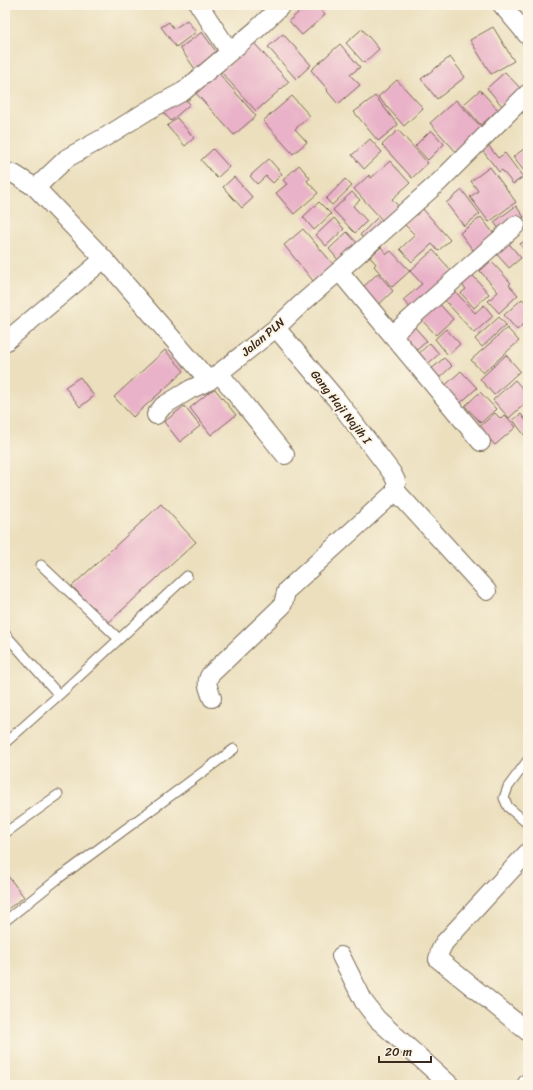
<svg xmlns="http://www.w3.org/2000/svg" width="533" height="1090" viewBox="0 0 533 1090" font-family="Sriracha,sans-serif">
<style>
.building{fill:#e9b2c8}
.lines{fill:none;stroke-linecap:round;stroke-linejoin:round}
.service-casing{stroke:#796956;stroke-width:11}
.minor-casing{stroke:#796956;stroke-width:20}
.service{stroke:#fff;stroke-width:9}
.minor{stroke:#fff;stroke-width:18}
.labels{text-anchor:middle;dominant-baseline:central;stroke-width:4;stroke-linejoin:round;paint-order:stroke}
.street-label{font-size:12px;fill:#3b2a1e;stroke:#fcf5e5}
</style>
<rect width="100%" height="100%" fill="#fcf5e5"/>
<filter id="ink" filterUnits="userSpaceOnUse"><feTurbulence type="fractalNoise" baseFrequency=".025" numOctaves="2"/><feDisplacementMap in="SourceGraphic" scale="8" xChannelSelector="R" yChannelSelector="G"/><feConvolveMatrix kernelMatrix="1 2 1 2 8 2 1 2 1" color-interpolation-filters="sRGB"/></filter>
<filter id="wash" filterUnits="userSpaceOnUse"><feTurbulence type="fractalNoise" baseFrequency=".012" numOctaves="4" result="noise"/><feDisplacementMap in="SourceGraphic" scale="16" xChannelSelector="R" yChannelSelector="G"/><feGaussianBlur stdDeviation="0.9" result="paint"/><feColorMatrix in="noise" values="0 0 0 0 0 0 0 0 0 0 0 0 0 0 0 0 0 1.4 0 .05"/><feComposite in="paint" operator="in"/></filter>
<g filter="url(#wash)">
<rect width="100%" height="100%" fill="#ebdfbd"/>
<g id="blocks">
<path class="building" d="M 295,5 L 318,5 L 317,6 L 325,15 L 302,35 L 289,21 L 300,11 Z
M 187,20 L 196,32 L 176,47 L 161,27 L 169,22 L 174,29 Z
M 493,27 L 514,61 L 491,74 L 470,40 Z
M 362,29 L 379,49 L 364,63 L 346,43 Z
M 202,32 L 220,57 L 198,73 L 180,48 Z
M 283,34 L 311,65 L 296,79 L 268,47 Z
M 254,43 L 289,82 L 256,111 L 221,72 Z
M 340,44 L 360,67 L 350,75 L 360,85 L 338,104 L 327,91 L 328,90 L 311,70 Z
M 450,57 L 465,77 L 437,99 L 421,79 Z
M 216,70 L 256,116 L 234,135 L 193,90 Z
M 505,72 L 522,90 L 503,107 L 487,88 Z
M 397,80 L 423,108 L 404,126 L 378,97 Z
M 480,90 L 498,110 L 481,125 L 463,105 Z
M 181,94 L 190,104 L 171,121 L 162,111 Z
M 292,96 L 310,116 L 295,129 L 307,142 L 293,154 L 263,121 Z
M 375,96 L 398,125 L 378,141 L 354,112 Z
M 456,100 L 484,130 L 458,154 L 430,123 Z
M 528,106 L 528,119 L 522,112 Z
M 177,118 L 194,138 L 185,146 L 167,126 Z
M 398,130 L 428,163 L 412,178 L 382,145 Z
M 431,130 L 444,144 L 428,160 L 415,146 Z
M 370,139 L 382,152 L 364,169 L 352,155 Z
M 488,145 L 498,158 L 505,153 L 523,177 L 513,184 L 502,170 L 499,172 L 482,150 Z
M 528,146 L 528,176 L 513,157 Z
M 213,149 L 229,167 L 217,178 L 201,160 Z
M 269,159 L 282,174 L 273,183 L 266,176 L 257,184 L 250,176 Z
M 390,161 L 410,183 L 392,199 L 400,208 L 384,222 L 354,189 L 369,175 L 371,178 Z
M 299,165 L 310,178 L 307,181 L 318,193 L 294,214 L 276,193 L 287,184 L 283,180 Z
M 490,167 L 516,202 L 489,222 L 470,197 L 478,191 L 471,181 Z
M 234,177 L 253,198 L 242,208 L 223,187 Z
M 345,179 L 352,186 L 332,205 L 326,199 Z
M 462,190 L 480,214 L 464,226 L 446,203 Z
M 352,192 L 360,200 L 353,206 L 367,221 L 355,233 L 333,210 Z
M 319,202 L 331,214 L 314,230 L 303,217 Z
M 516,206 L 524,217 L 502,233 L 494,222 Z
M 422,208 L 450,240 L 438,251 L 432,244 L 412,262 L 400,249 L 415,235 L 404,224 Z
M 481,217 L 497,238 L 476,254 L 460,233 Z
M 334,218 L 344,229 L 326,246 L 316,235 Z
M 377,218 L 383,225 L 366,241 L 360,235 Z
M 303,229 L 334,265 L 314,282 L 284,245 Z
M 347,232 L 358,244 L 339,261 L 329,249 Z
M 505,239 L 521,258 L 509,268 L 493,250 Z
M 528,239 L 528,255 L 520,244 Z
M 381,247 L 387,254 L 391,251 L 410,271 L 392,287 L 374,266 L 376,264 L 370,257 Z
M 433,250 L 456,276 L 415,313 L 403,300 L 422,284 L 410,271 Z
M 491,261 L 511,283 L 509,285 L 518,295 L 499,313 L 488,301 L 498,292 L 480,271 Z
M 469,271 L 489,294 L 474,308 L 461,293 L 466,289 L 459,281 Z
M 378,273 L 393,291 L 374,309 L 358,292 Z
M 452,288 L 475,313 L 484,305 L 493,316 L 474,333 L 442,297 Z
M 522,299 L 528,305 L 528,320 L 517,330 L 504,315 Z
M 436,300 L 453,319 L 436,335 L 418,316 Z
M 499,317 L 506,325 L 482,347 L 475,339 Z
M 411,323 L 427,341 L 411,355 L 395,338 Z
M 507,328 L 519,341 L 483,373 L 471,360 Z
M 446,329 L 460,344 L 448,355 L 435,339 Z
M 430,343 L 439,354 L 423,368 L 414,358 Z
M 165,350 L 184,371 L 133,417 L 114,397 Z
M 506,355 L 520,371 L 494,395 L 480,379 Z
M 444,358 L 452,366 L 436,381 L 428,372 Z
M 461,371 L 477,388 L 456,407 L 440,390 Z
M 80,377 L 94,396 L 80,407 L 65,387 Z
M 515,380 L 528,395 L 528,401 L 509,418 L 493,400 Z
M 214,388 L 236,415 L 211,435 L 190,408 Z
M 480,392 L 496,409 L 481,423 L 465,406 Z
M 184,406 L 200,426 L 180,442 L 164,422 Z
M 495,413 L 501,419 L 505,415 L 516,427 L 495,445 L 487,436 L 476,430 Z
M 521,414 L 528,424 L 528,440 L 513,420 Z
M 161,504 L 196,542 L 107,624 L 72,586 Z
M 5,872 L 24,897 L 5,911 Z"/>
</g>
</g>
<g filter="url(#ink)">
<use href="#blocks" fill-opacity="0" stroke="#796956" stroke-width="1"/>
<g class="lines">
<defs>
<path id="service" d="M 41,565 L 119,639
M 5,634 L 59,695
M 5,743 L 59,695 L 187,576
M 528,760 L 508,787 L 504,798 L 508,807 L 528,824
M 5,833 L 58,795
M 5,921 L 59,878 L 234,749"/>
<path id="minor" d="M 199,5 L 230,52
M 502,5 L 528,36
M 5,172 L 14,174 L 36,188
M 339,271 L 481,442
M 276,328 L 337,400 L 392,473 L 396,481 L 396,491
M 392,335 L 516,225
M 5,342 L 104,259
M 219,373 L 285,455
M 209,381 L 104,259 L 36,188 L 47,177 L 67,158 L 107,136 L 147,111 L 184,91 L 256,30 L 282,5
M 156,415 L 163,406 L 191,389 L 209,381 L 276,328 L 300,305 L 339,271 L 440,181 L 528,93
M 396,491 L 487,591
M 212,698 C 209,689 205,683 210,675 L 282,606 C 285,601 284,596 287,590 L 396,491
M 528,852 L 444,943 L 440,951 L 438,959 L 528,1032
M 341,956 L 364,1002 L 377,1019 L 450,1085
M 526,1085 L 528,1082"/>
</defs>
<use href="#service" class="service-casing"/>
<use href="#minor" class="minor-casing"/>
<use href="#service" class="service"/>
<use href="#minor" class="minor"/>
</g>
</g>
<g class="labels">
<g class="street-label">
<text transform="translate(263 337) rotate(-40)">Jalan PLN</text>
<text transform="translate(341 407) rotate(52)">Gang Haji Najih I</text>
</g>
</g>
<rect width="533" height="1090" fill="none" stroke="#fcf5e5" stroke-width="20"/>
<path d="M379 1056v6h52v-6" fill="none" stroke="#3b2a1e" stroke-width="2"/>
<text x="385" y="1056" font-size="12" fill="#3b2a1e" stroke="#fcf5e5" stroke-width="3" paint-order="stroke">20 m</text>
</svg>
